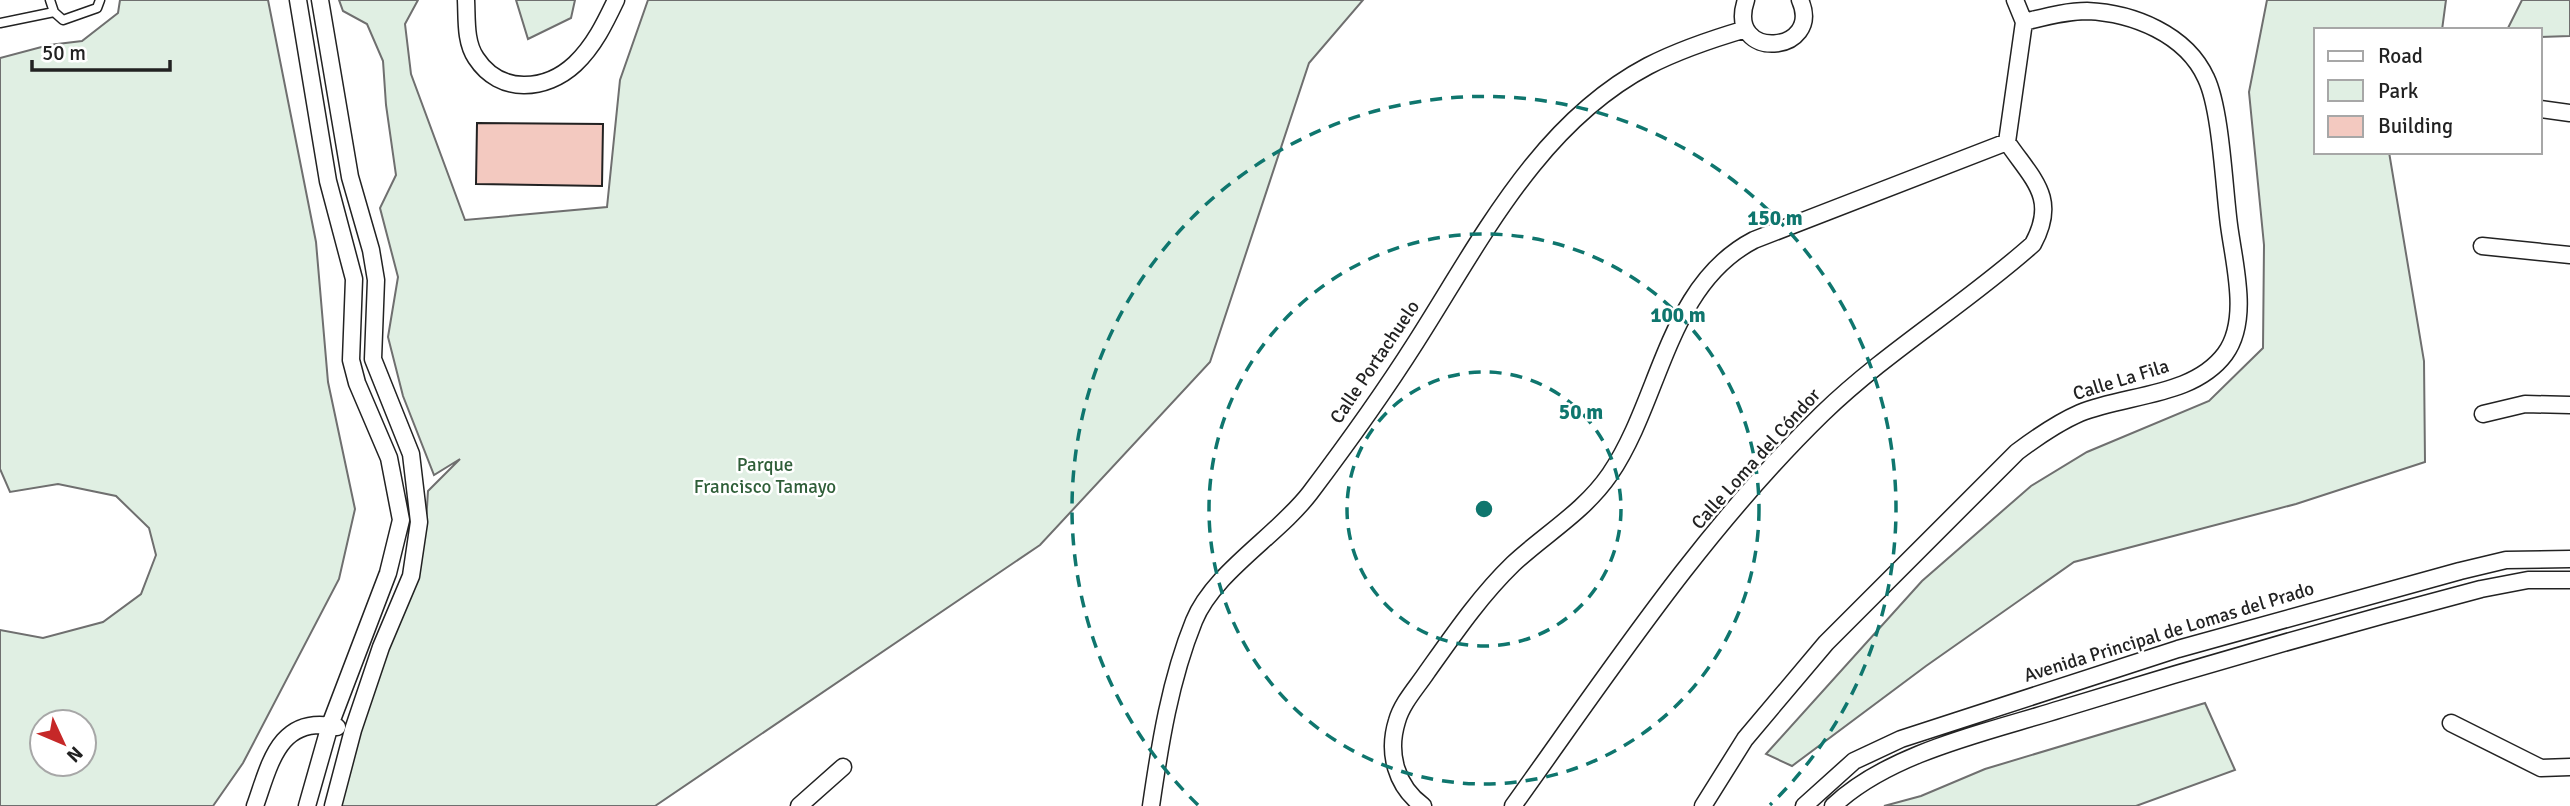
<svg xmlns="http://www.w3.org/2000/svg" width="2570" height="806" viewBox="0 0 2570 806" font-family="Signika,sans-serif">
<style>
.green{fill:#e0efe3;stroke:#6f6f6f;stroke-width:2;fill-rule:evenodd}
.building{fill:#f3c9c0;stroke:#222;stroke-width:2}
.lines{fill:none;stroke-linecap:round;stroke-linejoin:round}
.service-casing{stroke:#222;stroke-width:11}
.minor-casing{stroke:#222;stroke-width:19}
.service{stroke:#fff;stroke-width:8}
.minor{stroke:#fff;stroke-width:16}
.ring{fill:none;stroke:#0f766e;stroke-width:3.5;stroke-dasharray:12 9}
.labels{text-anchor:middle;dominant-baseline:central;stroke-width:5;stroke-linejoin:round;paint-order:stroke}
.street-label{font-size:19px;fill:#222;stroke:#fff}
.park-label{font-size:19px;fill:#2f5e38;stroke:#fff}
.centre{fill:#0f766e;stroke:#fff;stroke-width:3.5}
.ring-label{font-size:21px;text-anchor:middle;font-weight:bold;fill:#0f766e;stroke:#fff;stroke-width:5;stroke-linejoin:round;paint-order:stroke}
</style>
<rect width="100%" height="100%" fill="#fff"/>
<path class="green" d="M 120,0 L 268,0 L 316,242 L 328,382 L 355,509 L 339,579 L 243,763 L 213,806 L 0,806 L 0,630 L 43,638 L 103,622 L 141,594 L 156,555 L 149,528 L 116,496 L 58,484 L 10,492 L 0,469 L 0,58 L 49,45 L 82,41 L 118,13 ZM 42,722 L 84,722 L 84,764 L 42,764 Z
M 339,0 L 418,0 L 405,24 L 411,74 L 465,220 L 607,207 L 620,80 L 648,0 L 1363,0 L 1309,63 L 1210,362 L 1040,545 L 655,806 L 330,806 L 426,523 L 428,491 L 460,459 L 434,475 L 403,396 L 388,337 L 398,277 L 380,208 L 396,175 L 386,105 L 383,61 L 367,24 L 343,11 Z
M 516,0 L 575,0 L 571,18 L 528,39 Z
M 2267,0 L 2446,0 L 2442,30 L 2316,30 L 2316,152 L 2389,152 L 2424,361 L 2425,462 L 2296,504 L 2074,562 L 1926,666 L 1792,766 L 1766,754 L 1922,581 L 2031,486 L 2087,452 L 2209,401 L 2263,348 L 2264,245 L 2249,92 Z
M 2522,0 L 2570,0 L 2570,36 L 2540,37 L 2540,30 L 2507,30 Z
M 2205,703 L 2235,770 L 2136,806 L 1884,806 L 1921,796 L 1985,769 Z"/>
<path class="building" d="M 477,123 L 603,124 L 602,186 L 476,184 Z"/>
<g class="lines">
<defs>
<path id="service" d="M 50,0 L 54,12 L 63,20 L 97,8 L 100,0
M 0,23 L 54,12"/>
<path id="minor" d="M 298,0 L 328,181 L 354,279 L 351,360 L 357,383 L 389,458 L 401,520 L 388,573 L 330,725 L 307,806
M 320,0 L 350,177 L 371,250 L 376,280 L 373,359 L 411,454 L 419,522 L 411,576 L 381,647 L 353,730 L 333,806
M 466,0 C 467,19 465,42 476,58 C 500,95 546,91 575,64 C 594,46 605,23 616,0
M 1746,0 C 1725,62 1824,54 1800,0
M 2015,0 L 2024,22
M 2540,109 L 2570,113
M 2007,142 L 2024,22
M 2482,246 L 2570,255
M 2483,414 L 2525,404 L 2570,405
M 2451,723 L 2541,768 L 2570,767
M 255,806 C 270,764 279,714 337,727
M 799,806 L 843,767
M 1151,806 C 1160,744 1170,680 1194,621 C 1214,572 1277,536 1310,493 C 1347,444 1383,394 1416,342 C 1480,242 1538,124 1648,66 C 1679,50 1712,39 1746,29
M 1423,806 C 1396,786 1387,753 1397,721 C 1402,703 1417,687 1427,672 C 1454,634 1480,596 1513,564 C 1545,534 1584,512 1610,474 C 1661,399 1667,285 1754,240 L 2007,142 C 2033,180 2058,198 2033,244 C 1966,304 1887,351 1822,414 C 1702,531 1610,671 1513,806
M 1703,806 L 1745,739 L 1826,643 L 2017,452 C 2037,437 2057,423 2080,413 C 2126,394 2193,397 2225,354 C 2250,320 2234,264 2229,225 C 2224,188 2221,109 2206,78 C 2186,34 2133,13 2087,11 C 2066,11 2045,17 2024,22
M 1804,806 L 1854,761 L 1901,739 L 2178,649 L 2460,571 L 2506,560 L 2570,559
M 1833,806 C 1890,752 1988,732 2061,709 C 2200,666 2340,626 2481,589 L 2528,580 L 2570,580"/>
</defs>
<use href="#service" class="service-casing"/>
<use href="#minor" class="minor-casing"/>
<use href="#service" class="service"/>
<use href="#minor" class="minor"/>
</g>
<g class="ring">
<circle cx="1484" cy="509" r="137"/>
<circle cx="1484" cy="509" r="275"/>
<path d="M1198 805A412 412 0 1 1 1770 805"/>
</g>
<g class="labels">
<g class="street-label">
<text transform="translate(1375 362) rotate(-56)">Calle Portachuelo</text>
<text transform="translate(2121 380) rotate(-17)">Calle La Fila</text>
<text transform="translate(1756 459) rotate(-48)">Calle Loma del Cóndor</text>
<text transform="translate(2169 632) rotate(-17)">Avenida Principal de Lomas del Prado</text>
</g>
<g class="park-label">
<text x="765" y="465">Parque<tspan x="765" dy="22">Francisco Tamayo</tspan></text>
</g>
</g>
<circle cx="1484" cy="509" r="10" class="centre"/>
<g class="ring-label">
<text x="1775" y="225">150 m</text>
<text x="1678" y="322">100 m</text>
<text x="1581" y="419">50 m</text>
</g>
<rect x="2314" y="28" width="228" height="126" fill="#ffffff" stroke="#a7a7a7" stroke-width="2"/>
<rect x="2328" y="51" width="35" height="10" fill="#ffffff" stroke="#a7a7a7" stroke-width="2"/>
<text x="2378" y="63" font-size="21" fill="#222222">Road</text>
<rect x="2328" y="80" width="35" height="21" fill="#e0efe3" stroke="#a7a7a7" stroke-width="2"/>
<text x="2378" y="98" font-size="21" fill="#222222">Park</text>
<rect x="2328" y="116" width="35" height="21" fill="#f3c9c0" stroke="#a7a7a7" stroke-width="2"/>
<text x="2378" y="133" font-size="21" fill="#222222">Building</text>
<g transform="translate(63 743) rotate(134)"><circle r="33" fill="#ffffff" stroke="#a7a7a7" stroke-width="2"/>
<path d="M0-5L12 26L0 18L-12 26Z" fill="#c62828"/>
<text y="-10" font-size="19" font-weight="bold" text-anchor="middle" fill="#222222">N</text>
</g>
<path d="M32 60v10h138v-10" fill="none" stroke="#222222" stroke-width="3.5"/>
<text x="42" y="60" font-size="21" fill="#222222" stroke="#ffffff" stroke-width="5" paint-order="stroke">50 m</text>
</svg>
